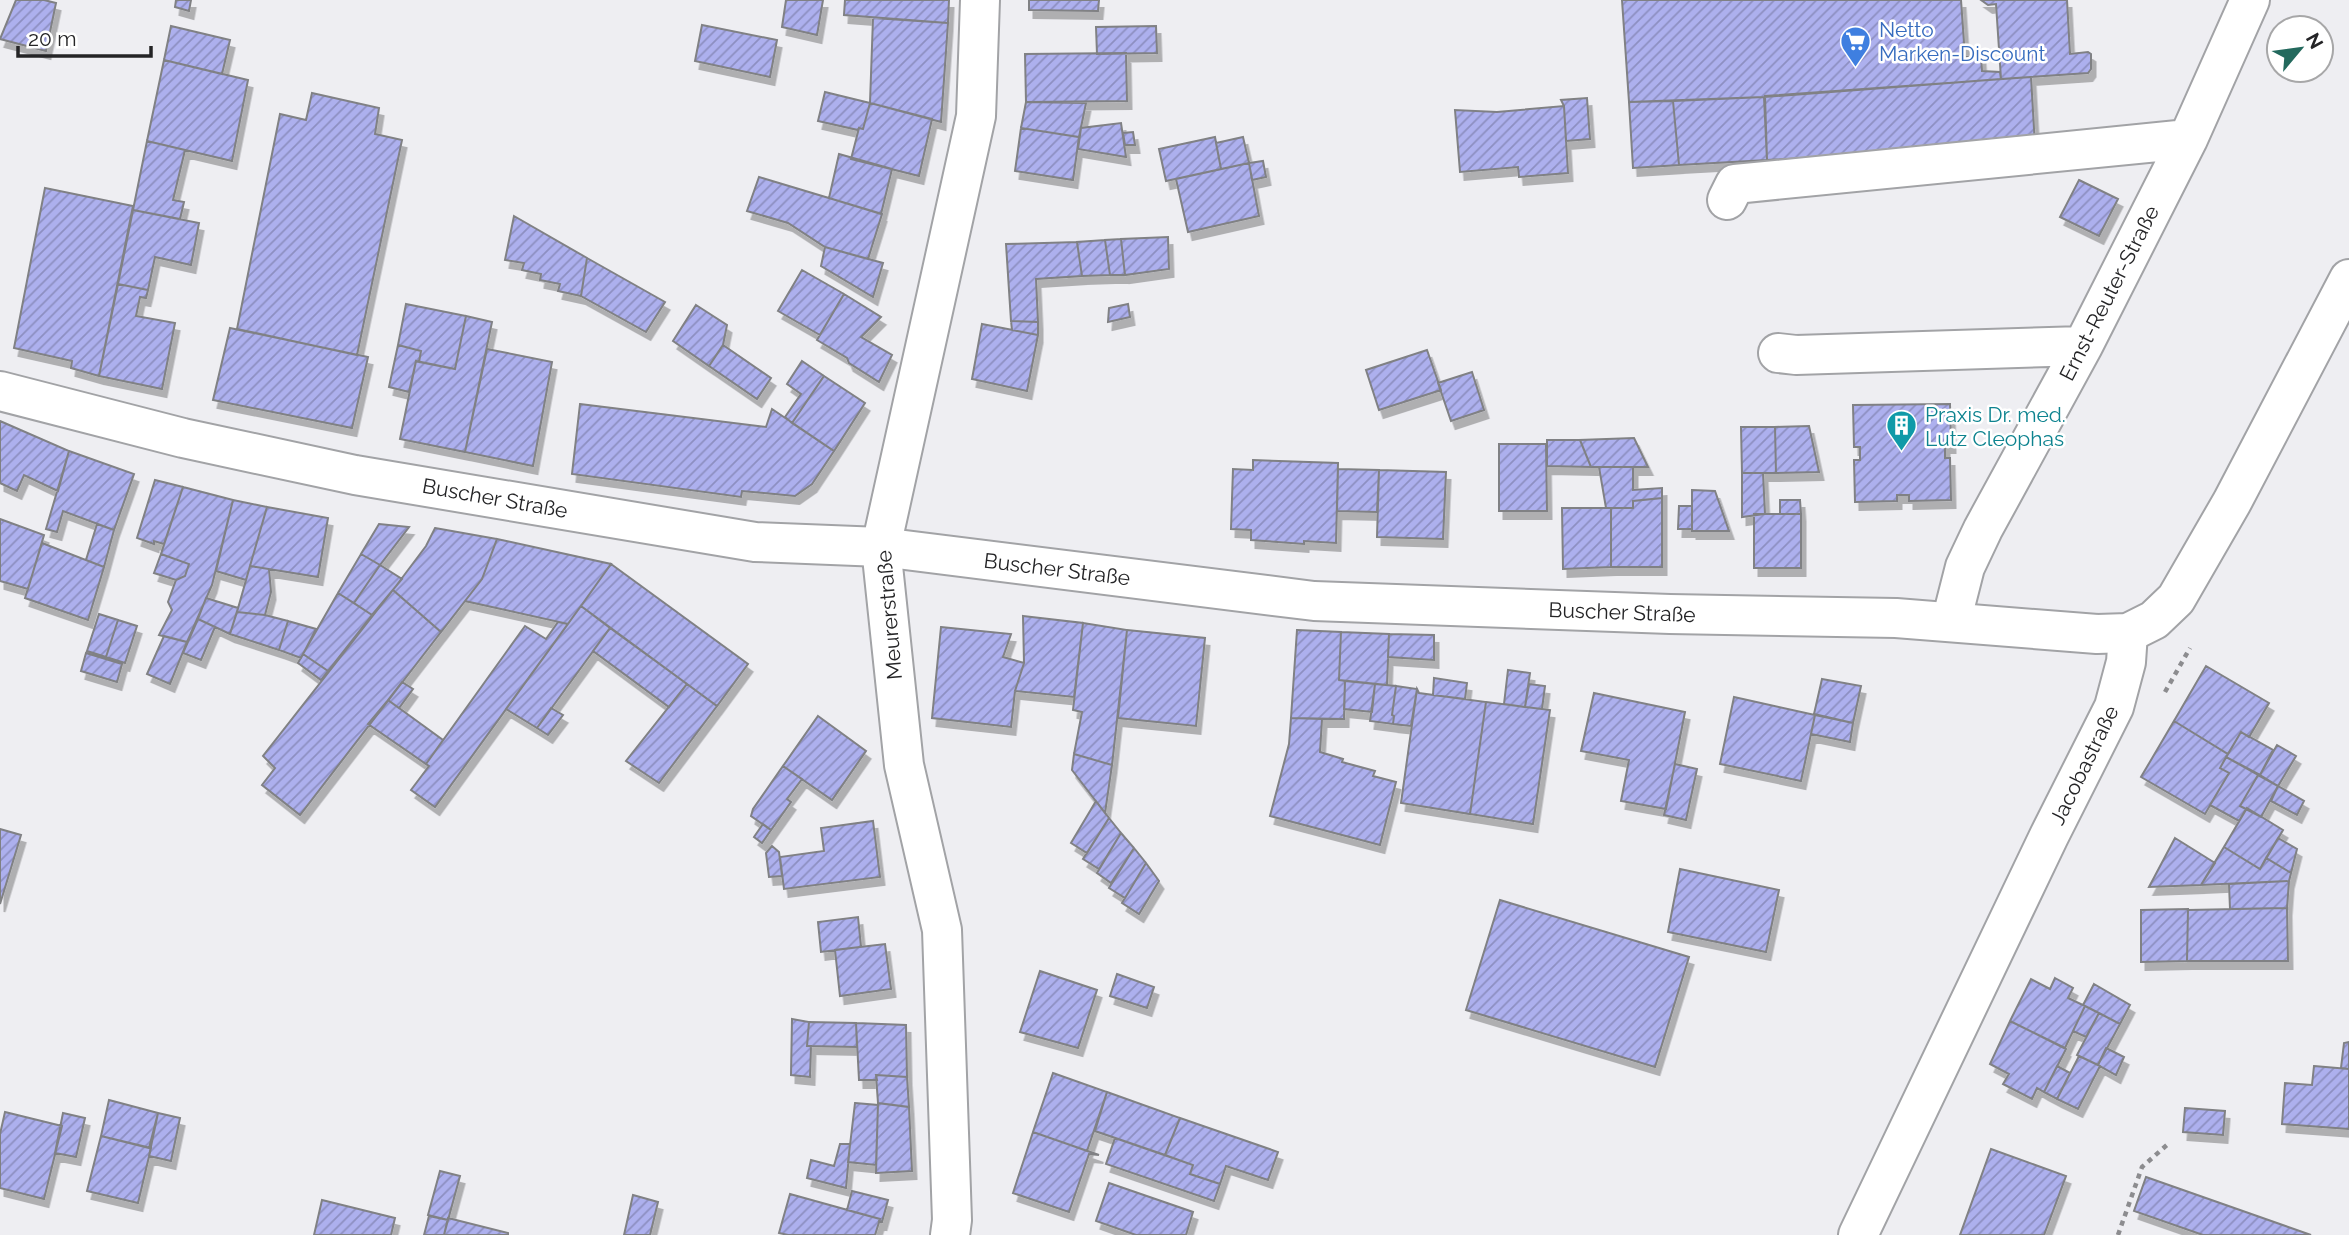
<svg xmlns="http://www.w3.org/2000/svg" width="2349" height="1235" viewBox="0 0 2349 1235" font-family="Raleway,sans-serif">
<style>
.building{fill:url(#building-hatch);stroke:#808184;stroke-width:2;filter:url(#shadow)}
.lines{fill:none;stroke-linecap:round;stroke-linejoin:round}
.minor-casing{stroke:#a2a3a6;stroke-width:42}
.major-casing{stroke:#a2a3a6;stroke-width:42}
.path{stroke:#8c8c8f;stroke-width:4.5;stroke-dasharray:5 5;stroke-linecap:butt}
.minor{stroke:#fff;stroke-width:38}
.major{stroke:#fff;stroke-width:38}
.labels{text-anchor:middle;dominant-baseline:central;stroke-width:5;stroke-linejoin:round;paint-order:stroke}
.shop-label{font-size:21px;fill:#366cbe;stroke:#fff;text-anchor:start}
.street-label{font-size:21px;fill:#242426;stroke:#fff}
.culture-label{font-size:21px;fill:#0d838f;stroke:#fff;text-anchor:start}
</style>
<defs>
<pattern id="building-hatch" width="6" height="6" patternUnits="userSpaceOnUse" patternTransform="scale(1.75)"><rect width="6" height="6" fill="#adb0ee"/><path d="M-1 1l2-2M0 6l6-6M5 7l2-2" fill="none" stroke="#8d8fc1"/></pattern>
<filter id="shadow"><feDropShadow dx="4.5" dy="8" stdDeviation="0" flood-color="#0004"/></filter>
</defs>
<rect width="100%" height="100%" fill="#eeeef2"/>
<path class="building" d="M 16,0 L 44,0 L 56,3 L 46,51 L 0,39 Z
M 176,0 L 191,0 L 189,11 L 175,7 Z
M 786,0 L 823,0 L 817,35 L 782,27 Z
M 845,0 L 949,0 L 948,23 L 844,15 Z
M 1029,0 L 1099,0 L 1098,11 L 1029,10 Z
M 1622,0 L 1961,0 L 1965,57 L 1981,56 L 1982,71 L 2000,72 L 2001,79 L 1764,97 L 1629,102 Z
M 1981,0 L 2067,0 L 2070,54 L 2088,52 L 2091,54 L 2091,69 L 2088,73 L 2001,79 L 1996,4 L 1988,5 Z
M 873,18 L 948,23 L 941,122 L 870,103 Z
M 702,25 L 777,40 L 770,77 L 695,61 Z
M 171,26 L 230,40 L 222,74 L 164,60 Z
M 1156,26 L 1157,53 L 1097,54 L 1096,27 Z
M 1126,53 L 1127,101 L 1026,102 L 1025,54 Z
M 164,60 L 248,80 L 232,161 L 147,141 Z
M 2031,77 L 2035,146 L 1767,160 L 1765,96 Z
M 825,92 L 870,103 L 863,129 L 859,128 L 858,130 L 818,121 Z
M 312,93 L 379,108 L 375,134 L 402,140 L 357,355 L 237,329 L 280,114 L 306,120 Z
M 1764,97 L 1767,160 L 1679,165 L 1673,101 Z
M 1587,98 L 1590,139 L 1566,141 L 1564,106 L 1561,100 Z
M 1673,101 L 1679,165 L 1633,168 L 1629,102 Z
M 1026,102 L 1086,103 L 1079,137 L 1021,128 Z
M 870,103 L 932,119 L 919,176 L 851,159 L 859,128 L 863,129 Z
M 1564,106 L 1568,173 L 1519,177 L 1518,167 L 1460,172 L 1455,110 L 1497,112 Z
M 1121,123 L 1126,157 L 1078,149 L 1081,128 Z
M 1021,128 L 1079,137 L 1073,180 L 1015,171 Z
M 1133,132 L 1135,145 L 1125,145 L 1123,133 Z
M 1215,137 L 1221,169 L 1166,181 L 1159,149 Z
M 1243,137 L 1249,163 L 1221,169 L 1216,143 Z
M 147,141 L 185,150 L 173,200 L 184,202 L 180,219 L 133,210 Z
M 839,154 L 892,169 L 881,214 L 829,198 Z
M 1263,161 L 1266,177 L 1252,180 L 1249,163 Z
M 1249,163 L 1259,216 L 1188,232 L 1176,179 Z
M 759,177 L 882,214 L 868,259 L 825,247 L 788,223 L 747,211 Z
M 2079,180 L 2118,199 L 2099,236 L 2060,217 Z
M 45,188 L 133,206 L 99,376 L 71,368 L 72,361 L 14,348 Z
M 133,210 L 199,223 L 191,265 L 155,257 L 148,290 L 118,284 Z
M 514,216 L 587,258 L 581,296 L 558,291 L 560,284 L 540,280 L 541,274 L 522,270 L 524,263 L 505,260 Z
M 1168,237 L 1169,269 L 1125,275 L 1121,239 Z
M 1121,239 L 1125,275 L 1110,275 L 1105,240 Z
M 1105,240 L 1110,275 L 1082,276 L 1077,242 Z
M 1077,242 L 1082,276 L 1036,279 L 1038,322 L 1011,321 L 1006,244 Z
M 825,247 L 883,263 L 873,297 L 821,266 Z
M 587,258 L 665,302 L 646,332 L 581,296 Z
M 802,270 L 844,294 L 820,335 L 778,311 Z
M 118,284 L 148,290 L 146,298 L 140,297 L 136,316 L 175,323 L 162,389 L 99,376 Z
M 844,294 L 881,317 L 861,337 L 892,355 L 879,382 L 849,363 L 847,358 L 817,340 Z
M 406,304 L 466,316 L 455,369 L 419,362 L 421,351 L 398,345 Z
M 1128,304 L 1130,317 L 1108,322 L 1109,308 Z
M 696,305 L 727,325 L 723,345 L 709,366 L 673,341 Z
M 466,316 L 492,322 L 465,452 L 400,439 L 416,361 L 455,369 Z
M 1011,321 L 1038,322 L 1038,335 L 1012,330 Z
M 982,324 L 1038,335 L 1027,391 L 972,379 Z
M 230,328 L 368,357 L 352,428 L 213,400 Z
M 398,345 L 421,351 L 419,362 L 416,361 L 409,392 L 389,387 Z
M 723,345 L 771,378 L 757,399 L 709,366 Z
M 487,349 L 552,362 L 533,466 L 465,452 Z
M 1427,350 L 1441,390 L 1379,410 L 1366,370 Z
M 802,361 L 824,376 L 792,423 L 785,417 L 801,394 L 787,384 Z
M 1472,372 L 1484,410 L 1451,421 L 1438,383 Z
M 824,376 L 865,403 L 834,451 L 792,423 Z
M 580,404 L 766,427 L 772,409 L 834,451 L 812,484 L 795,496 L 742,491 L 741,497 L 572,474 Z
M 1950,404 L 1951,445 L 1945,445 L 1945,458 L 1950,458 L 1951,500 L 1909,501 L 1909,495 L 1897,495 L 1897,501 L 1855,502 L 1854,460 L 1860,460 L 1860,447 L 1854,447 L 1853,405 Z
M 0,421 L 69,451 L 58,491 L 24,475 L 17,491 L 0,483 Z
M 1809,426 L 1819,472 L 1776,473 L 1775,427 Z
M 1741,427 L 1775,427 L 1776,473 L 1742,473 Z
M 1634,438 L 1648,467 L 1591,467 L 1580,440 Z
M 1547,440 L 1580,440 L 1591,467 L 1547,466 Z
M 1499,444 L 1546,444 L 1547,511 L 1499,511 Z
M 69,451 L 134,474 L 114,530 L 63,511 L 57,532 L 46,529 Z
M 1253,460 L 1338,463 L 1336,543 L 1304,541 L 1304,544 L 1251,540 L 1251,530 L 1231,529 L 1233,469 L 1253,470 Z
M 1599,467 L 1633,467 L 1633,490 L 1662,488 L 1662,498 L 1633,501 L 1633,508 L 1606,508 Z
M 1338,469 L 1379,470 L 1377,512 L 1337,511 Z
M 1379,470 L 1446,472 L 1443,539 L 1377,537 Z
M 1742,473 L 1763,473 L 1765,514 L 1742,517 Z
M 155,480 L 183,487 L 164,544 L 154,541 L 154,544 L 137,538 Z
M 183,487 L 233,500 L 212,585 L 187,642 L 159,635 L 172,610 L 168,602 L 176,580 L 185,576 L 189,564 L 161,554 Z
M 1692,490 L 1715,491 L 1729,531 L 1692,531 Z
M 1662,498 L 1662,567 L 1611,567 L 1611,508 L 1633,508 L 1633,501 Z
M 233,500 L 267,507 L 246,580 L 216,571 Z
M 1780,500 L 1800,500 L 1801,514 L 1780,514 Z
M 1679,506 L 1692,506 L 1692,529 L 1678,529 Z
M 267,507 L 328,518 L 318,577 L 250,566 Z
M 1562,508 L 1611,508 L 1611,567 L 1563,569 Z
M 1754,514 L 1801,514 L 1801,568 L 1754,568 Z
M 0,519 L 44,535 L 28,589 L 0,581 Z
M 97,524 L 114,530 L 104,567 L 86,560 Z
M 379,524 L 409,527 L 380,565 L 361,554 Z
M 435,528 L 497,539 L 482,579 L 441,632 L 393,590 L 426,546 Z
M 497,539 L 611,564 L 568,624 L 465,601 L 482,579 Z
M 42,543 L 104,567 L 88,620 L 25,598 Z
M 161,554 L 189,564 L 185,576 L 176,580 L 154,573 Z
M 361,554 L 380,565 L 354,603 L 338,593 Z
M 611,564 L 748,664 L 717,706 L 581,606 Z
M 380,565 L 402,579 L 372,615 L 354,603 Z
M 250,566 L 269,569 L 271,592 L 265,615 L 237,612 Z
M 393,590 L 441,632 L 300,815 L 262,785 L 275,768 L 263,756 Z
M 338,593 L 372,615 L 328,671 L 303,654 Z
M 206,598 L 238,608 L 230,634 L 198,619 Z
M 581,606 L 610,628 L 537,728 L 506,709 Z
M 237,612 L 265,615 L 288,621 L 279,650 L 230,634 Z
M 99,614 L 118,620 L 106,657 L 87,651 Z
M 1023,616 L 1083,623 L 1074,697 L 1015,691 L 1024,663 Z
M 198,619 L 215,627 L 201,660 L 183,653 Z
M 118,620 L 137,626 L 125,663 L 106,657 Z
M 288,621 L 316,629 L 301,658 L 279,650 Z
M 558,622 L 568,624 L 435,807 L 411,790 L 429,766 L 426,764 L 525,626 L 546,639 Z
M 1083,623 L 1127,630 L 1112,765 L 1074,754 L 1082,712 L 1073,710 Z
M 941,627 L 1011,634 L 1003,657 L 1024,663 L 1015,691 L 1011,727 L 932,718 Z
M 610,628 L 687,684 L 669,707 L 593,651 Z
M 1127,630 L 1205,638 L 1196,726 L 1118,718 Z
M 1297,630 L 1341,632 L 1339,680 L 1345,681 L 1344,719 L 1291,718 Z
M 1341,632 L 1389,634 L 1387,685 L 1339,680 Z
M 1389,634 L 1434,635 L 1434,660 L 1388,657 Z
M 164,636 L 187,642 L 170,684 L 147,674 Z
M 86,653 L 122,664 L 117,682 L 81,671 Z
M 303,654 L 328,671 L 321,680 L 298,663 Z
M 2206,666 L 2269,703 L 2249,737 L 2241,732 L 2228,754 L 2174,721 Z
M 1508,670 L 1530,673 L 1525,707 L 1504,704 Z
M 1434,678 L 1467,683 L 1465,699 L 1433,695 Z
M 1822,679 L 1861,686 L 1853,723 L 1814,714 Z
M 1345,681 L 1375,684 L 1372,712 L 1344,709 Z
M 402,682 L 413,689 L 399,708 L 388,700 Z
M 687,684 L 717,706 L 659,783 L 626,761 Z
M 1375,684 L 1396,686 L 1392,715 L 1394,716 L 1393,724 L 1370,721 Z
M 1529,684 L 1545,686 L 1542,709 L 1525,707 Z
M 1396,686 L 1417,689 L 1411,726 L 1393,724 L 1394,716 L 1392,715 Z
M 1417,689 L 1419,693 L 1486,702 L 1470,814 L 1401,803 Z
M 1594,693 L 1685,712 L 1666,809 L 1621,801 L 1629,760 L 1581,751 Z
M 1734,697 L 1815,715 L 1801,781 L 1720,764 Z
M 388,700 L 443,740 L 426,764 L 368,724 Z
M 1486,702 L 1550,710 L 1533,824 L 1470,814 Z
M 551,708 L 563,715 L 548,735 L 537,728 Z
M 1815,715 L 1853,723 L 1850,742 L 1811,734 Z
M 818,716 L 866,751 L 832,800 L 783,766 Z
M 1291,718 L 1322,719 L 1320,752 L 1343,759 L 1342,762 L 1375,771 L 1373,776 L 1396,782 L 1380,845 L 1270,816 L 1289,744 Z
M 2174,721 L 2228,754 L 2220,768 L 2229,773 L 2205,814 L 2141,777 Z
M 2241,732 L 2273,750 L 2260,775 L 2226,757 Z
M 2277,745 L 2296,756 L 2278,786 L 2260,775 Z
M 1074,754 L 1112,765 L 1105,813 L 1072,770 Z
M 2226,757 L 2258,775 L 2240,806 L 2246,809 L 2239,821 L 2210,805 L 2229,773 L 2220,768 Z
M 1675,764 L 1697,769 L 1686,820 L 1664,815 Z
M 783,766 L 802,779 L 787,799 L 791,802 L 771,830 L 751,816 L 753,809 Z
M 2258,775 L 2278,786 L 2261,817 L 2240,806 Z
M 2278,786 L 2304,801 L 2297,815 L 2271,801 Z
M 1096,801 L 1109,818 L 1087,853 L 1071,843 Z
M 2247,808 L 2283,830 L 2260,869 L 2224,847 Z
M 1109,818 L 1121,833 L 1099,869 L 1083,859 Z
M 873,821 L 880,877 L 784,889 L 780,857 L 824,851 L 821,828 Z
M 763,824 L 771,830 L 762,843 L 754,837 Z
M 0,829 L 21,835 L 0,904 Z
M 1121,833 L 1134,848 L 1111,883 L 1097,873 Z
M 2175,838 L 2215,863 L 2201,885 L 2149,887 Z
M 2278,838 L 2297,849 L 2291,873 L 2266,858 Z
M 772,846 L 779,852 L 782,876 L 769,877 L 766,853 Z
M 2224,847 L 2260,869 L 2266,858 L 2291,873 L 2289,881 L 2201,885 Z
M 1134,848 L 1146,863 L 1125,898 L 1109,888 Z
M 1146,863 L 1159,881 L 1139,914 L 1122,903 Z
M 1680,869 L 1779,890 L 1766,952 L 1668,932 Z
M 2289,881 L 2287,908 L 2230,909 L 2229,884 Z
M 1500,900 L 1689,957 L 1655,1067 L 1466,1010 Z
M 2287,908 L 2288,961 L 2187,961 L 2188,910 Z
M 2188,909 L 2187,961 L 2141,962 L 2141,910 Z
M 858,917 L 861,947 L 821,952 L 818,922 Z
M 885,944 L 891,989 L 840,996 L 835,950 Z
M 1040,971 L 1097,990 L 1078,1048 L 1020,1032 Z
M 1117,974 L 1154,987 L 1147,1008 L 1110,996 Z
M 2055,978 L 2073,988 L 2068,998 L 2085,1006 L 2065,1048 L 2010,1021 L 2031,979 L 2050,989 Z
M 2094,984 L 2130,1005 L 2120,1024 L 2083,1005 Z
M 2085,1006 L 2099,1013 L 2086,1037 L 2073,1031 Z
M 2099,1013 L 2120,1024 L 2098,1065 L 2077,1055 Z
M 792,1019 L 809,1022 L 807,1046 L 811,1046 L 810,1077 L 791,1075 Z
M 2010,1021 L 2066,1049 L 2044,1092 L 2037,1088 L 2032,1099 L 2003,1084 L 2009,1074 L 1990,1064 Z
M 809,1022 L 856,1023 L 857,1047 L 807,1046 Z
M 856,1023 L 906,1025 L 907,1077 L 876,1075 L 877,1080 L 859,1080 Z
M 2349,1042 L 2349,1069 L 2341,1068 L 2344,1043 Z
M 2106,1048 L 2124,1057 L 2116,1075 L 2098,1065 Z
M 2079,1056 L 2100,1066 L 2078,1109 L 2057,1099 Z
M 2057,1066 L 2070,1073 L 2057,1099 L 2044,1092 Z
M 2314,1066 L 2349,1069 L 2349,1129 L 2282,1124 L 2285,1083 L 2312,1085 Z
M 1053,1073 L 1107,1092 L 1087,1151 L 1033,1132 Z
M 876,1075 L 907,1077 L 909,1107 L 878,1103 Z
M 1107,1092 L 1180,1118 L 1165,1155 L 1095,1131 Z
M 109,1100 L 158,1113 L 149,1148 L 101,1136 Z
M 855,1103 L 878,1105 L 876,1165 L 848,1162 Z
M 878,1103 L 909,1107 L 912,1171 L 876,1173 Z
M 2185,1108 L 2225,1111 L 2223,1135 L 2183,1132 Z
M 5,1112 L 62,1126 L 44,1199 L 0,1188 L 0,1134 Z
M 63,1113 L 85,1118 L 76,1157 L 55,1153 Z
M 158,1113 L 180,1118 L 171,1161 L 149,1156 Z
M 1180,1118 L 1278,1152 L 1268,1180 L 1226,1166 L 1220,1184 L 1190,1174 L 1193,1165 L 1165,1155 Z
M 1033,1132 L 1099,1155 L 1089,1154 L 1069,1212 L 1013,1193 Z
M 101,1136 L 151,1148 L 138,1203 L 87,1191 Z
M 1115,1138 L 1193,1165 L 1190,1174 L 1220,1184 L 1214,1201 L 1106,1164 Z
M 840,1144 L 850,1144 L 846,1188 L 807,1178 L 811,1160 L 834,1166 Z
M 1991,1149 L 2066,1176 L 2044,1235 L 1960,1235 Z
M 440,1171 L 460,1176 L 448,1220 L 428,1215 Z
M 2146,1177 L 2311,1235 L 2203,1235 L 2134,1211 Z
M 1109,1183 L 1193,1212 L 1186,1235 L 1136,1235 L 1096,1221 Z
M 852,1191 L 888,1200 L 882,1222 L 879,1221 L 880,1219 L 847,1210 Z
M 790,1194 L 880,1219 L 875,1235 L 788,1235 L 779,1233 Z
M 633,1195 L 658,1202 L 650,1235 L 624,1235 Z
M 322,1200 L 395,1218 L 391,1235 L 314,1235 Z
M 429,1216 L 448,1220 L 444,1235 L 424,1235 Z
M 448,1218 L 508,1233 L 508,1235 L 444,1235 Z"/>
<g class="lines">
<defs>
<path id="minor" d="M 1727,200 L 1735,184 L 2188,139
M 1778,353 L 1796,355 L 2083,346
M 1951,622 L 1965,567 L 1983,529 L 2083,346 L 2188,139 L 2250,0
M 950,1235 L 952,1220 L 942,930 L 904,765 L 881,547 L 976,116 L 980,0
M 1858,1235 L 2049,836 L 2114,707 L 2126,662 L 2128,633"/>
<path id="major" d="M 0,391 L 183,438 L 355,475 L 755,542 L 881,547 L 1314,601 L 1670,614 L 1896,618 L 2097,634 L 2128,633 L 2154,620 L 2176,599 L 2232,502 L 2349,279"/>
</defs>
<use href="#minor" class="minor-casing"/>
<use href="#major" class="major-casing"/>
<path class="path" d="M 2165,692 L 2190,648
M 2118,1235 L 2142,1167 L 2168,1144"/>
<use href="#minor" class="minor"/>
<use href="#major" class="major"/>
</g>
<defs>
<symbol id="supermarket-pin" viewBox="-11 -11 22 30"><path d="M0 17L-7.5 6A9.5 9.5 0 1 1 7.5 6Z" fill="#3f7fe0" stroke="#fff"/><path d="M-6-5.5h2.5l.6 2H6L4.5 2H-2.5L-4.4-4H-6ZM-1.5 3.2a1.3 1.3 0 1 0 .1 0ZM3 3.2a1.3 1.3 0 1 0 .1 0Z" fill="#fff"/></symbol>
<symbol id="building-pin" viewBox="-11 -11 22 30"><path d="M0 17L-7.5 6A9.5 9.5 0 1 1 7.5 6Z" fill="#0f9aa8" stroke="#fff"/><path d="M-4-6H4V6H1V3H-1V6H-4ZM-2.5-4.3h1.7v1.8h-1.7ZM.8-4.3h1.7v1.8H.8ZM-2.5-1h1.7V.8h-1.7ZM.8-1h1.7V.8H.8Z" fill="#fff"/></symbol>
</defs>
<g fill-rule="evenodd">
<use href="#supermarket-pin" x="1838" y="24" width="35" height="47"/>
<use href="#building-pin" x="1884" y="408" width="35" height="47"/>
</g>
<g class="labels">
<g class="shop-label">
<text x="1879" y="29">Netto<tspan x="1879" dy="24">Marken-Discount</tspan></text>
</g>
<g class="street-label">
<text transform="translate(2109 293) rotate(-63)">Ernst-Reuter-Straße</text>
<text transform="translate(495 498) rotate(10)">Buscher Straße</text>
<text transform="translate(1057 569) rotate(7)">Buscher Straße</text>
<text transform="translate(1622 612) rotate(2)">Buscher Straße</text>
<text transform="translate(889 615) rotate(-95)">Meurerstraße</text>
<text transform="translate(2084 765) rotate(-64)">Jacobastraße</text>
</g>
<g class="culture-label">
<text x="1925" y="414">Praxis Dr. med.<tspan x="1925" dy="24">Lutz Cleophas</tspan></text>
</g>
</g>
<g transform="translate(2300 49) rotate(61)"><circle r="33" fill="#ffffff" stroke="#a7a7a8" stroke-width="2"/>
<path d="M0-5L12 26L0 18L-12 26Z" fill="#23695d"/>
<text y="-10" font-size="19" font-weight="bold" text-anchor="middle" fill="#242426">N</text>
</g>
<path d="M18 46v10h133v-10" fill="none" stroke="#242426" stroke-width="3.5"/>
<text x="28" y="46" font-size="21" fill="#242426" stroke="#ffffff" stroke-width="5" paint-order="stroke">20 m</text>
</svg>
